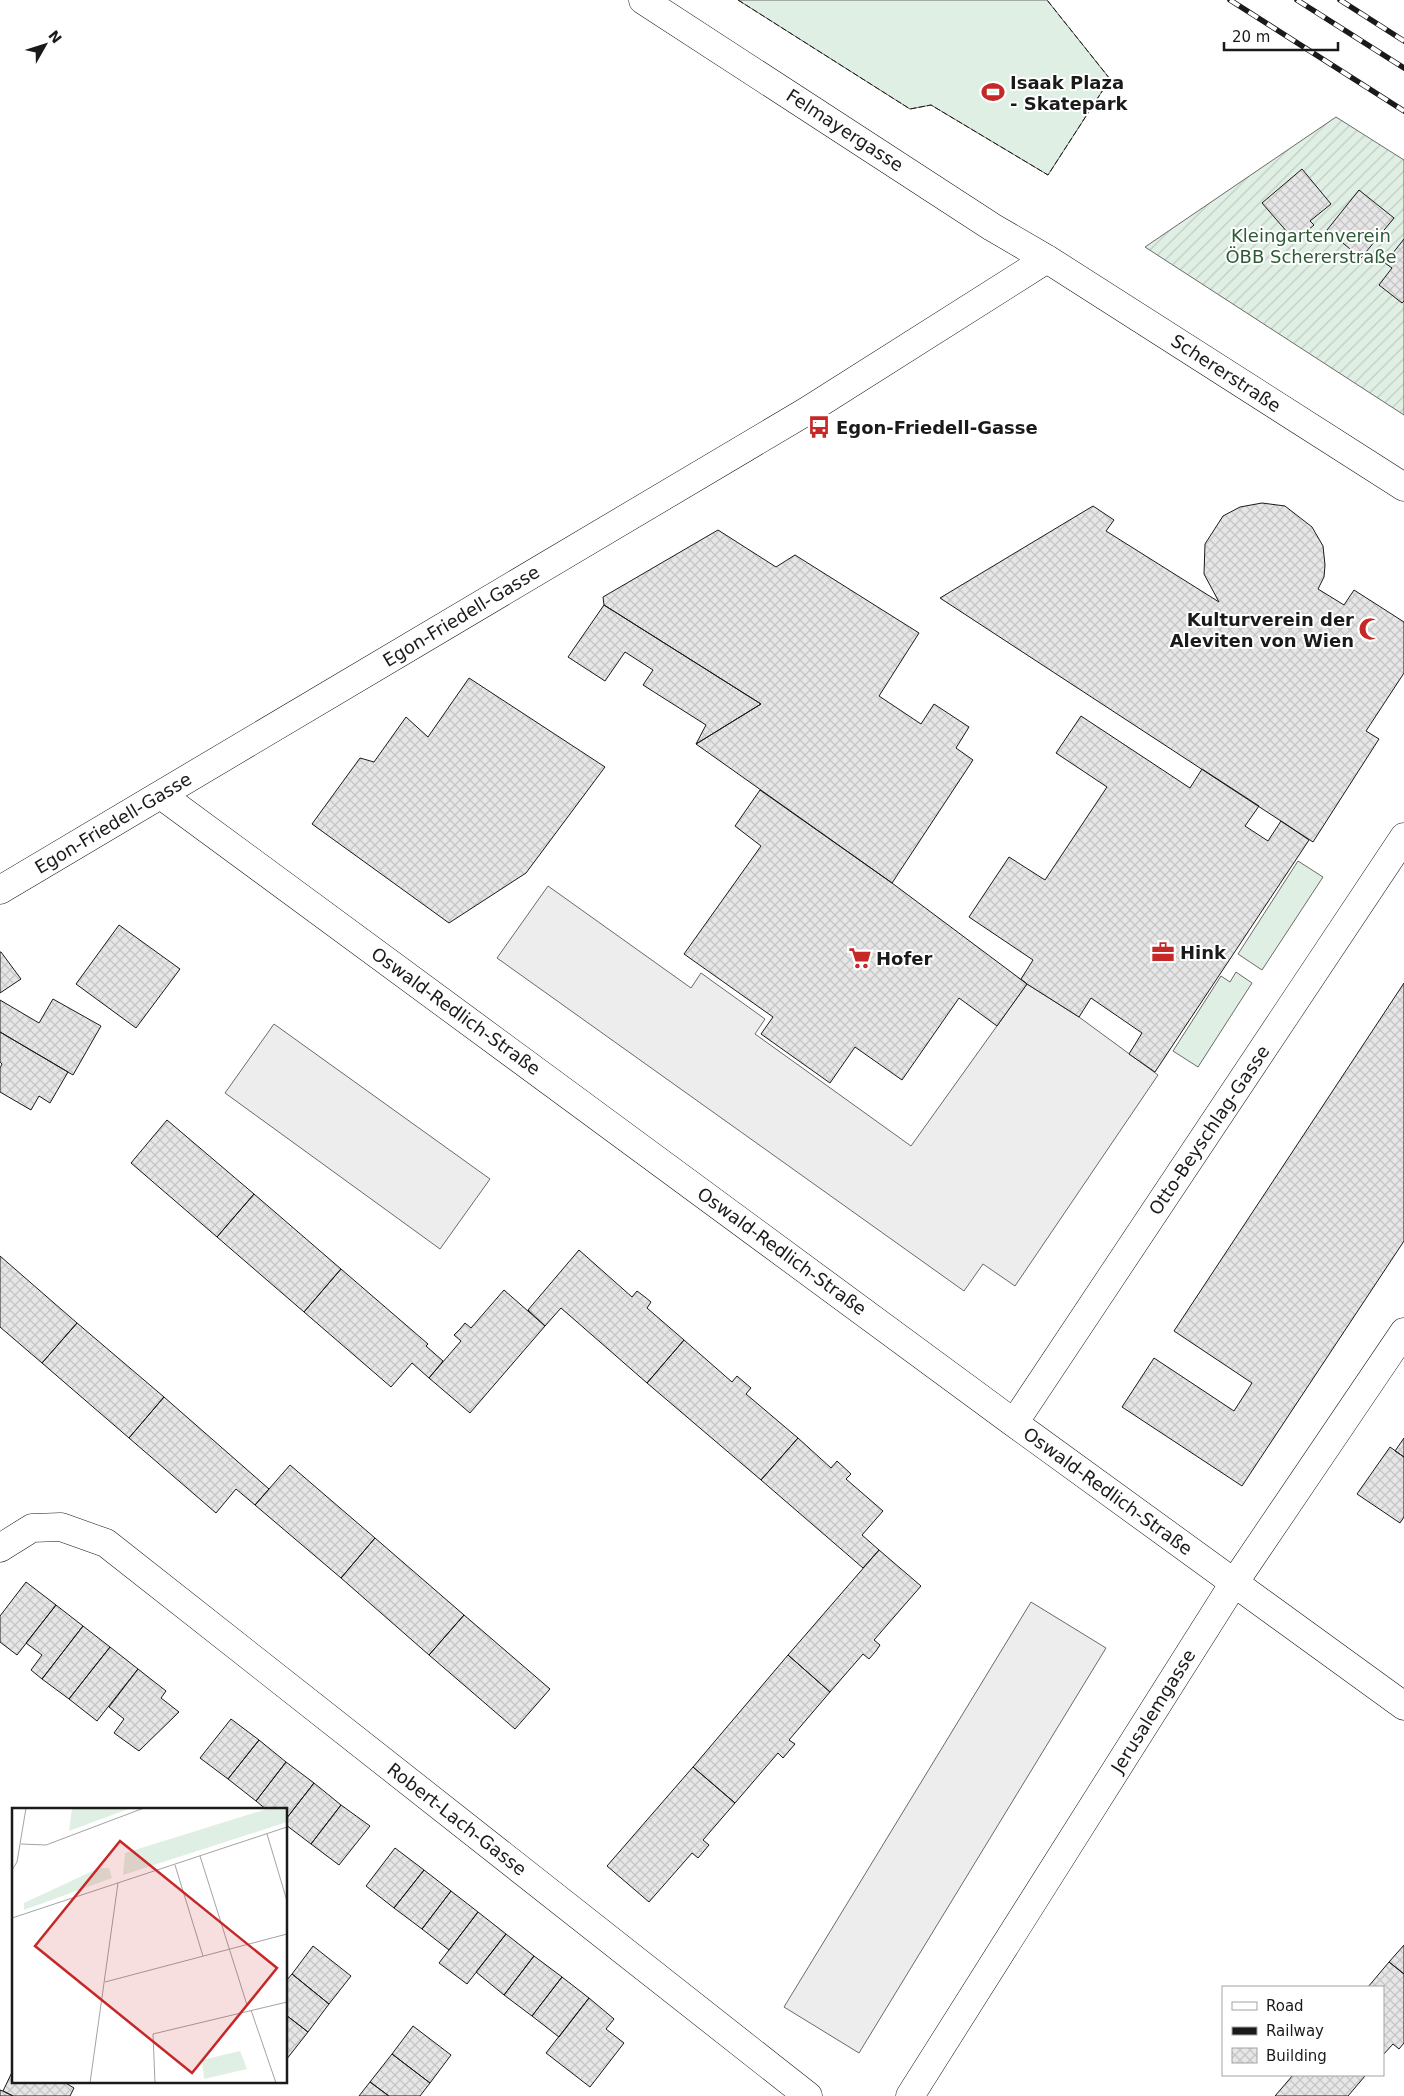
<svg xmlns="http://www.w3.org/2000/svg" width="1404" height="2096" viewBox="0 0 1404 2096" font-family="'DejaVu Sans',sans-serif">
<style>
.grass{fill:#e0efe3;stroke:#6a6a6a}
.garden{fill:url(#garden-furrows);stroke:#6a6a6a}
.parking{fill:#ededed;stroke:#6a6a6a}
.building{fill:url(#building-cross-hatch);stroke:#1a1a1a}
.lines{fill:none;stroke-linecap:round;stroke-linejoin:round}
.street-casing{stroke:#1a1a1a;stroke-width:29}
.street{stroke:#fff;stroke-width:28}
.rail-casing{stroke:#1a1a1a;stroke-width:5.5}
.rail{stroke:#fff;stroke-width:4;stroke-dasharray:11;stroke-linecap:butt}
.fence{stroke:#1a1a1a;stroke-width:1;stroke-dasharray:6 2.5;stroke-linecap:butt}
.labels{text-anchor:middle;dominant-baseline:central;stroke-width:4;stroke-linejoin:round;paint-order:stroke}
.poi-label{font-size:18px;font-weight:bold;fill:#1a1a1a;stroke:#fff;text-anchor:start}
.street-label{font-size:18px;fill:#1a1a1a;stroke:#fff}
.park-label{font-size:18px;fill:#2b5a34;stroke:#fff}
.inset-road{fill:none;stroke:#a3a3a3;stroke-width:1}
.view{fill:#c62828;fill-opacity:0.15;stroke:#c62828;stroke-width:2.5}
.inset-edge{fill:none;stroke:#1a1a1a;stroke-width:2.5}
</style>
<defs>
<pattern id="garden-furrows" width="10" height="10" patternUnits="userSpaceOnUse" patternTransform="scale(1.25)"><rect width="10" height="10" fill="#e0efe3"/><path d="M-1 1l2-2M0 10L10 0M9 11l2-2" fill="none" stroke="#c0ccc2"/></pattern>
<pattern id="building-cross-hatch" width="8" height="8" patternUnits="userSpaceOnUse" patternTransform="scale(1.25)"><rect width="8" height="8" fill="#e6e6e6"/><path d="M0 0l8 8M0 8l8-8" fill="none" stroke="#c5c5c5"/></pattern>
</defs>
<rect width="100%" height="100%" fill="#fff"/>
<path class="grass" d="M 738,0 L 1047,0 L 1110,79 L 1048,175 L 931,105 L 910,109 Z
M 1298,861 L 1323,877 L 1262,970 L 1238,954 Z
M 1236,972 L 1252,983 L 1198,1067 L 1173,1051 L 1221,976 L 1230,982 Z"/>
<path class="garden" d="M 1336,117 L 1404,160 L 1404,415 L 1145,247 Z"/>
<path class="parking" d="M 548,886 L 691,988 L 701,973 L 765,1019 L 755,1034 L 911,1146 L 1027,984 L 1079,1017 L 1158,1075 L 1015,1286 L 983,1264 L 964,1291 L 497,958 Z
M 274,1024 L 490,1179 L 440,1249 L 225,1093 Z
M 1031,1602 L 1106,1648 L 859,2053 L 784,2007 Z"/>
<path class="building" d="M 1302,169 L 1331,204 L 1310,221 L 1314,225 L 1295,241 L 1262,203 Z
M 1359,190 L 1394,218 L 1361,258 L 1327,230 Z
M 1404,239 L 1404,301 L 1402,303 L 1379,285 L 1392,268 L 1385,263 Z
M 1262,503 L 1285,506 L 1312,527 L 1323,546 L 1325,565 L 1324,577 L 1318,589 L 1344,605 L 1354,590 L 1404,622 L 1404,673 L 1366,731 L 1379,739 L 1313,842 L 940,598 L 1093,506 L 1114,520 L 1106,531 L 1219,602 L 1204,574 L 1205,544 L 1223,516 L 1240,507 Z
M 718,530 L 776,567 L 795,555 L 919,633 L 879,696 L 921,724 L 934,704 L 969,727 L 956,748 L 973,760 L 892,883 L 696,744 L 761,704 L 604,605 L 603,597 Z
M 604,605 L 761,704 L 696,744 L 706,725 L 643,685 L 653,670 L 625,652 L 605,681 L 568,657 Z
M 469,678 L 605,767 L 526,873 L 449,923 L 312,824 L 360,758 L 374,762 L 406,717 L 428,737 Z
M 1081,716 L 1190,788 L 1202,769 L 1259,806 L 1245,826 L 1268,841 L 1281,821 L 1309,840 L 1155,1072 L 1129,1054 L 1142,1033 L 1091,998 L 1079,1017 L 1027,984 L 1021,979 L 1033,960 L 969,917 L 1009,857 L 1045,880 L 1107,787 L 1056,753 Z
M 760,790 L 892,883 L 1027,984 L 997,1026 L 959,998 L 902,1080 L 855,1047 L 830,1083 L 761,1034 L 773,1017 L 684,954 L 761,846 L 735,826 Z
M 119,925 L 180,969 L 136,1028 L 76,984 Z
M 0,952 L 1,952 L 21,979 L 0,993 Z
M 1404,983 L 1404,1241 L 1242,1486 L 1122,1407 L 1154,1358 L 1234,1411 L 1252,1383 L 1174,1331 Z
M 53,999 L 101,1026 L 73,1075 L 0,1032 L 0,1000 L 39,1023 Z
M 0,1032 L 68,1072 L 50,1103 L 39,1096 L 31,1110 L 0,1092 L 0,1068 L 2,1064 L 0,1062 Z
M 167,1120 L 254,1194 L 217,1237 L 131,1163 Z
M 254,1194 L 341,1269 L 304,1312 L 217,1237 Z
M 579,1250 L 632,1297 L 637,1291 L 645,1297 L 651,1302 L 647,1308 L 684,1340 L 647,1383 L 561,1308 L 545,1326 L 528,1310 Z
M 0,1256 L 77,1323 L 42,1363 L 0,1327 Z
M 341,1269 L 428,1344 L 426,1346 L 443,1361 L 429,1378 L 412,1363 L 391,1387 L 304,1312 Z
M 504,1290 L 545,1326 L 470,1413 L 429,1378 L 461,1341 L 454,1335 L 460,1329 L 465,1323 L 471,1328 Z
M 77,1323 L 164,1397 L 129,1438 L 42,1363 Z
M 684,1340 L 732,1382 L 737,1376 L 751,1388 L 746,1394 L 798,1438 L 761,1480 L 647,1383 Z
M 164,1397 L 269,1489 L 255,1505 L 236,1489 L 216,1513 L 129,1438 Z
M 798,1438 L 831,1468 L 837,1461 L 851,1474 L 846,1479 L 883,1511 L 862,1535 L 879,1550 L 863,1568 L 761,1480 Z
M 1404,1438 L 1404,1457 L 1395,1451 Z
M 1390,1447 L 1404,1457 L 1404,1517 L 1400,1523 L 1357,1494 Z
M 290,1465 L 375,1538 L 341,1578 L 255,1505 Z
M 375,1538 L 464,1615 L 429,1655 L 341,1578 Z
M 879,1550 L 921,1586 L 874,1640 L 880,1645 L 876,1651 L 869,1659 L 863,1654 L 830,1692 L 788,1655 Z
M 26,1582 L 56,1605 L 17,1655 L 0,1642 L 0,1616 Z
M 56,1605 L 83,1626 L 42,1679 L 31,1670 L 42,1655 L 26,1643 Z
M 464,1615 L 550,1689 L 515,1729 L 429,1655 Z
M 83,1626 L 110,1647 L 69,1699 L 42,1679 Z
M 110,1647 L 138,1669 L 97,1721 L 69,1699 Z
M 788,1655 L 830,1692 L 789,1740 L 795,1744 L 783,1758 L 778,1753 L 735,1803 L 693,1767 Z
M 138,1669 L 166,1691 L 161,1698 L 179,1712 L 139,1751 L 114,1733 L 124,1719 L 109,1707 Z
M 231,1719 L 259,1740 L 228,1779 L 200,1758 Z
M 259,1740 L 286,1762 L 256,1801 L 228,1779 Z
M 286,1762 L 314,1783 L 286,1819 L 286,1810 L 267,1810 L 256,1801 Z
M 693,1767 L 735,1803 L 703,1840 L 709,1845 L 698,1858 L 692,1853 L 649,1902 L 607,1866 Z
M 314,1783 L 341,1805 L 311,1844 L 286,1825 L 286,1819 Z
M 341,1805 L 370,1826 L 339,1865 L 311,1844 Z
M 395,1848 L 424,1870 L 394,1908 L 366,1886 Z
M 424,1870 L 451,1891 L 422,1929 L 394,1908 Z
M 451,1891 L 478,1912 L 449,1950 L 422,1929 Z
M 478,1912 L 506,1934 L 467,1984 L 439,1963 Z
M 506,1934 L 534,1956 L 504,1995 L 476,1972 Z
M 1404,1945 L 1404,1974 L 1389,1962 Z
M 313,1946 L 351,1976 L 329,2004 L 292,1974 Z
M 534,1956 L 562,1977 L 532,2016 L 504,1995 Z
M 1389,1962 L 1404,1974 L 1404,2043 L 1399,2049 L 1393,2044 L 1383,2055 L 1383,1987 L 1368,1987 Z
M 292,1974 L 329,2004 L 308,2032 L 286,2015 L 286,1981 Z
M 562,1977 L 589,1998 L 559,2037 L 532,2016 Z
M 589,1998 L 614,2019 L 606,2029 L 624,2043 L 590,2087 L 546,2053 Z
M 286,2015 L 308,2032 L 286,2060 Z
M 413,2026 L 451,2055 L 430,2083 L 392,2054 Z
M 392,2054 L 430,2083 L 420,2096 L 389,2096 L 370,2082 Z
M 14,2068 L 14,2082 L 64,2082 L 74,2088 L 70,2096 L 13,2096 L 3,2091 Z
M 1293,2075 L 1363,2075 L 1365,2076 L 1348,2096 L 1275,2096 Z
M 370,2082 L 389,2096 L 359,2096 Z
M 0,2090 L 3,2091 L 13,2096 L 0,2096 Z"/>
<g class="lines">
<defs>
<path id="street" d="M 643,0 L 992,227 L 1047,259 L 1404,487
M 161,795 L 1014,1423 L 1404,1706
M 0,890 L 807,411 L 1047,259
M 1014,1423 L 1404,837
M 0,1548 L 32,1528 L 61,1527 L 106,1543 L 808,2096
M 910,2096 L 1234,1583 L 1404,1332"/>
</defs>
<use href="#street" class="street-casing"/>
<use href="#street" class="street"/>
<defs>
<path id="rail" d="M 1230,0 L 1404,111
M 1297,0 L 1404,68
M 1340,0 L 1404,41"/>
</defs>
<use href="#rail" class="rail-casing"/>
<use href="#rail" class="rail"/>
<path class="fence" d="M 738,0 L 910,109 L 931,105 L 1048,175 L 1110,79 L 1047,0"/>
</g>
<defs>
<symbol id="stadium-bare" viewBox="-9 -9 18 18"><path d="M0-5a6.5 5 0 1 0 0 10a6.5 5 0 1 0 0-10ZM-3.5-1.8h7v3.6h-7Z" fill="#c62828" stroke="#fff" stroke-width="2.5" paint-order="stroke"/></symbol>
<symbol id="bus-bare" viewBox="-9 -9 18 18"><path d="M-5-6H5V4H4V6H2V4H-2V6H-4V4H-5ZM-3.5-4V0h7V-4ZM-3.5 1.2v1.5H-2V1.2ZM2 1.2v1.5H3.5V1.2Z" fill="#c62828" stroke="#fff" stroke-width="2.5" paint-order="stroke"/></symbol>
<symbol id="mosque-bare" viewBox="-9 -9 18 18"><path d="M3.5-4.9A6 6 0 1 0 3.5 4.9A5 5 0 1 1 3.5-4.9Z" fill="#c62828" stroke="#fff" stroke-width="2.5" paint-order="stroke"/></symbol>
<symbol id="office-bare" viewBox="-9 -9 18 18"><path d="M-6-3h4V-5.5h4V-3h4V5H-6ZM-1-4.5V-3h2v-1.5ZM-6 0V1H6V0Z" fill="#c62828" stroke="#fff" stroke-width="2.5" paint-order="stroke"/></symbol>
<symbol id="supermarket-bare" viewBox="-9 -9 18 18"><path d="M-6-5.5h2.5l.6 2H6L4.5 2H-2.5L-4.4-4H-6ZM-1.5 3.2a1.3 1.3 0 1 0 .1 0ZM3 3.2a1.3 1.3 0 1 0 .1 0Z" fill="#c62828" stroke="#fff" stroke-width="2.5" paint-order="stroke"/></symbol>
</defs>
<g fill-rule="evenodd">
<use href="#stadium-bare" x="977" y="76" width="32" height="32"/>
<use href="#bus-bare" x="803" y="411" width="32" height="32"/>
<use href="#mosque-bare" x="1354" y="613" width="32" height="32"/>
<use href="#office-bare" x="1147" y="936" width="32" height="32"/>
<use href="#supermarket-bare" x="844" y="942" width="32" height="32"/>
</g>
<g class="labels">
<g class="poi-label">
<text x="1010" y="82">Isaak Plaza<tspan x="1010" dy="21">- Skatepark</tspan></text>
<text x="836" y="427">Egon-Friedell-Gasse</text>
<text x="1354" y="619" text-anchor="end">Kulturverein der<tspan x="1354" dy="21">Aleviten von Wien</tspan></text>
<text x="1180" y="952">Hink</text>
<text x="876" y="958">Hofer</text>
</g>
<g class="street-label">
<text transform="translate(845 130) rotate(33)">Felmayergasse</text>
<text transform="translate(1226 373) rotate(33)">Schererstraße</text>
<text transform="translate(461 616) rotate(-31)">Egon-Friedell-Gasse</text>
<text transform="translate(113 823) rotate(-31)">Egon-Friedell-Gasse</text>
<text transform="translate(456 1011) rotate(36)">Oswald-Redlich-Straße</text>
<text transform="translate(1209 1130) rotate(-56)">Otto-Beyschlag-Gasse</text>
<text transform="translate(782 1251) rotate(36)">Oswald-Redlich-Straße</text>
<text transform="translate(1108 1491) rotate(36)">Oswald-Redlich-Straße</text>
<text transform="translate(1153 1711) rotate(-58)">Jerusalemgasse</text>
<text transform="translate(457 1819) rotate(38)">Robert-Lach-Gasse</text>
</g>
<g class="park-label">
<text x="1311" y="235">Kleingartenverein<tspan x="1311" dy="21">ÖBB Schererstraße</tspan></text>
</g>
</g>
<g transform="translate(12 1808)">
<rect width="275" height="275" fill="#fff"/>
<path d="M 87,60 L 97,60 L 100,70 L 12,102 L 12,95 Z" fill="#e0efe3"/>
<path d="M 60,0 L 119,0 L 57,23 Z" fill="#e0efe3"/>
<path d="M 228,243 L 235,261 L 192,271 L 190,252 Z" fill="#e0efe3"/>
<path d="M 258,0 L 275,0 L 275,14 L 111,67 L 113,45 Z" fill="#e0efe3"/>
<path class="inset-road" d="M 255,26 L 275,93M 9,36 L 34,37 L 132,0M 188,48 L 235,197M 163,57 L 191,148M 0,62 L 5,54 L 14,0M 0,110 L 275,19M 93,174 L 275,126M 239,202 L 264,275M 78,275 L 106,75M 143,275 L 141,226 L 275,194"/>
<path class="view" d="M 108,33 L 265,160 L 180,265 L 23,138 Z"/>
<rect width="275" height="275" class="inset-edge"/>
</g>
<rect x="1222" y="1986" width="162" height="90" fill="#ffffff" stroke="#a3a3a3"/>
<rect x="1232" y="2002" width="25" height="8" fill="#ffffff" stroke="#a3a3a3"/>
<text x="1266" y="2011" font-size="15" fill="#1a1a1a">Road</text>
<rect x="1232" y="2027" width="25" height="8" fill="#1a1a1a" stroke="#a3a3a3"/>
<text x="1266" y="2036" font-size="15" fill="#1a1a1a">Railway</text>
<rect x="1232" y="2048" width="25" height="15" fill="url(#building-cross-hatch)" stroke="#a3a3a3"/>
<text x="1266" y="2061" font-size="15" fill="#1a1a1a">Building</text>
<g transform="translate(45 45) rotate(51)" stroke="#ffffff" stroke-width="4" paint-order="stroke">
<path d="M0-4L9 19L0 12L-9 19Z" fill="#1a1a1a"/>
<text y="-8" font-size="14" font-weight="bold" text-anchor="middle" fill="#1a1a1a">N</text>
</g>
<path d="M1224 42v8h114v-8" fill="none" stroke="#1a1a1a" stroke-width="2.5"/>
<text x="1232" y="42" font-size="15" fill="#1a1a1a" stroke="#ffffff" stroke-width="4" paint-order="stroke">20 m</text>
</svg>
